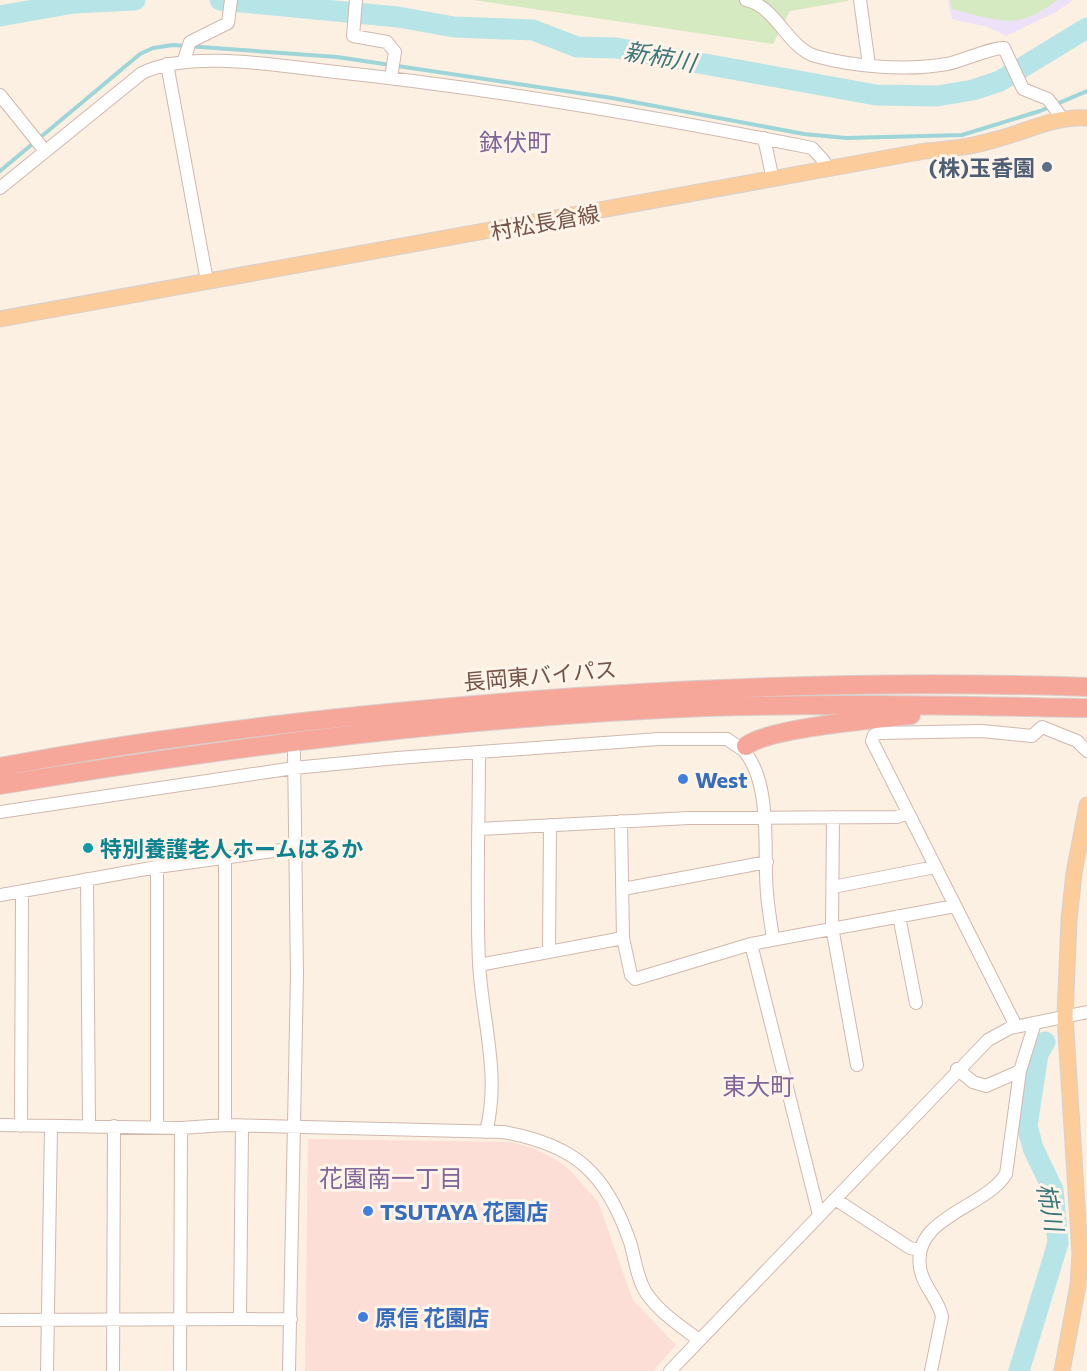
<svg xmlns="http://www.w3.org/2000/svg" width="1087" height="1371" viewBox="0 0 1087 1371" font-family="Commissioner,'Noto Sans JP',sans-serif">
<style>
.commercial{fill:#fdded6}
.education{fill:#ede0f9}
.green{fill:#d6eac1}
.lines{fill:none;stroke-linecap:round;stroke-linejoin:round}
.stream{stroke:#9dd5d8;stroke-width:4}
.river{stroke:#b7e4e6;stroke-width:21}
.minor-casing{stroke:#d0b8ad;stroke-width:14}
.major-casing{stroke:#d8cfcc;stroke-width:17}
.highway-casing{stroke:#d8cfcc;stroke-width:20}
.minor{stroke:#fff;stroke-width:12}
.major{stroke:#fccd9b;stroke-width:15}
.highway{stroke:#f7a799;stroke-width:18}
.service-dot{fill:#5c6f8a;stroke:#fff4e9;stroke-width:2}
.shop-dot{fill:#3f7fe0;stroke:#fff4e9;stroke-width:2}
.culture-dot{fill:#0f9aa8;stroke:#fff4e9;stroke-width:2}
.labels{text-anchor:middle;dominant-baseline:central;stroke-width:6;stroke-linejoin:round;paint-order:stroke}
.service-label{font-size:22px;font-weight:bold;fill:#4e5e75;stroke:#fff4e9;text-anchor:end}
.street-label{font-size:22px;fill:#755449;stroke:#fff4e9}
.shop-label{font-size:22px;font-weight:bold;fill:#366cbe;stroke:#fff4e9;text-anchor:start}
.culture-label{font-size:22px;font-weight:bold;fill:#0d838f;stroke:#fff4e9;text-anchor:start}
.water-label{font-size:24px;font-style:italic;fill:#3c777a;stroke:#fff4e9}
.neighbourhood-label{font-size:24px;fill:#816498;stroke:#fff4e9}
</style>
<rect width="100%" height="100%" fill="#fcf0e3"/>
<path class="commercial" d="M 308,1139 L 511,1142 L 533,1148 L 555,1159 L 570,1170 L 598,1202 L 633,1300 L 676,1345 L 653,1371 L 305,1371 Z"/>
<path class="education" d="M 948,0 L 1073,0 L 1056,12 L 1006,36 L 988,27 L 952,19 Z"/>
<path class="green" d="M 473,0 L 848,0 L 848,1 L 790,11 L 773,44 Z
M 950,0 L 1057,0 C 1018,32 997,20 952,9 Z"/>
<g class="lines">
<path class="stream" d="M 0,171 L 140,54 L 153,48 L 173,45 L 337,57 L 612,98 L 804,134 L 846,138 L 962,135 L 1040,111 L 1087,91"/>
<path class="river" d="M 220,0 L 398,17 L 454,27 L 533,30 L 577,47 L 616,48 L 876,95 L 937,96 L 973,90 L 1000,81 L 1087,28
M 0,16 L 74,3 L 135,0
M 1019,1371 L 1058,1243 L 1053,1190 L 1033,1148 L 1027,1126 L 1038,1054 L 1045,1042"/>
<defs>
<path id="minor" d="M 356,0 L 353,36 L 387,42 L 395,52 L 391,78
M 746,0 C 777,7 787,47 815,56 C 855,67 906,71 947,64 C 963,61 992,47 1004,48 L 1023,89 L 1048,99 L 1062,118
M 860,0 L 869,65
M 184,60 L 190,42 L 228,23 L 231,0
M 167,64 L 207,281
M 0,95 L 45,151
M 764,138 L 773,180
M 0,188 L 142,73 C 188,50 275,65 327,71 C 490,88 652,116 812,148 L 824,161 L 826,169
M 743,750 C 773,782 763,853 767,893 C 768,908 771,923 773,939
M 479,752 C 479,823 476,893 479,963 C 482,1020 501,1075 486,1132
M 0,812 L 294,768 L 397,758 L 659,739 L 727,739 L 743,750 L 746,746
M 833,817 L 832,927 L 857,1065
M 621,821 L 623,938 L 631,975 L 635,979 L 751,944 L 955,906
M 479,829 L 689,818 L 897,817 L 908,813
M 87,879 L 89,1126
M 833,887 L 935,867
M 623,889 L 767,862
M 0,895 L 157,867 L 296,848
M 899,916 L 916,1003
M 751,944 L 819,1215
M 549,951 L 550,825
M 479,965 L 623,938
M 1016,1026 L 872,741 L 874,735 L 879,733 L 982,731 L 1032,736 L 1042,727 L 1077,741 L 1087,751
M 957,1069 L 973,1082 L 986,1086 L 1020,1071
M 0,1125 L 181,1128 L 225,1125 L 503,1132 C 576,1145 606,1173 630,1242 C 635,1258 637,1280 647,1294 C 660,1313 682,1327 699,1340
M 225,1125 L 225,858
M 21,1126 L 22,891
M 157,1126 L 157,867
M 835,1199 L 910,1248 L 920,1250
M 240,1319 L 242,1126
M 0,1320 L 291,1319
M 47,1371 L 51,1127
M 113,1371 L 114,1126
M 180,1371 L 181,1128
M 289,1371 L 297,975 L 294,752
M 670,1371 L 988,1040 L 1010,1028 L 1087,1012
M 931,1371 L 942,1317 C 939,1299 922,1286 920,1267 C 912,1217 985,1208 1006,1174 L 1020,1071 L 1035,1023"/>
<path id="major" d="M 0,319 L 925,151 C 949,149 971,147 994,140 C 1026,132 1053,116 1087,118
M 1062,1371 L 1078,1285 L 1080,1254 L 1065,1016 L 1069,920 L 1074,873 L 1087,805"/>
<path id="highway" d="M 746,746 C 768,728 877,719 911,715
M 0,767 C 135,741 271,724 408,711 C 634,689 860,679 1087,687
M 0,785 C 235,746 471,716 708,707 C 835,703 961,706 1087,708"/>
</defs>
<use href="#minor" class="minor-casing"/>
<use href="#major" class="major-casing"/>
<use href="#highway" class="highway-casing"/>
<use href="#minor" class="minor"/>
<use href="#major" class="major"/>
<use href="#highway" class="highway"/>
</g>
<circle class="service-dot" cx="1047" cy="167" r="6"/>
<g class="shop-dot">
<circle cx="683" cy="779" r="6"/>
<circle cx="368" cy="1211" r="6"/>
<circle cx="363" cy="1317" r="6"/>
</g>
<circle class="culture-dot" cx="88" cy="848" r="6"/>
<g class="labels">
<g class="service-label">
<text x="1035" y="167">(株)玉香園</text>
</g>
<g class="street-label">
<text transform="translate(545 222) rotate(-10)">村松長倉線</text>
<text transform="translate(540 675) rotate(-5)">長岡東バイパス</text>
</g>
<g class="shop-label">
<text x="695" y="779">West</text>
<text x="380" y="1211">TSUTAYA 花園店</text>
<text x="375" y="1317">原信 花園店</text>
</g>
<g class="culture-label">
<text x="100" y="848">特別養護老人ホームはるか</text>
</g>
<g class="water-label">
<text transform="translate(660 56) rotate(10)">新柿川</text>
<text transform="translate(1051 1207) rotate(79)">柿川</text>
</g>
<g class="neighbourhood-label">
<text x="515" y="141">鉢伏町</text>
<text x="758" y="1085">東大町</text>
<text x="391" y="1177">花園南一丁目</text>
</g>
</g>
</svg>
